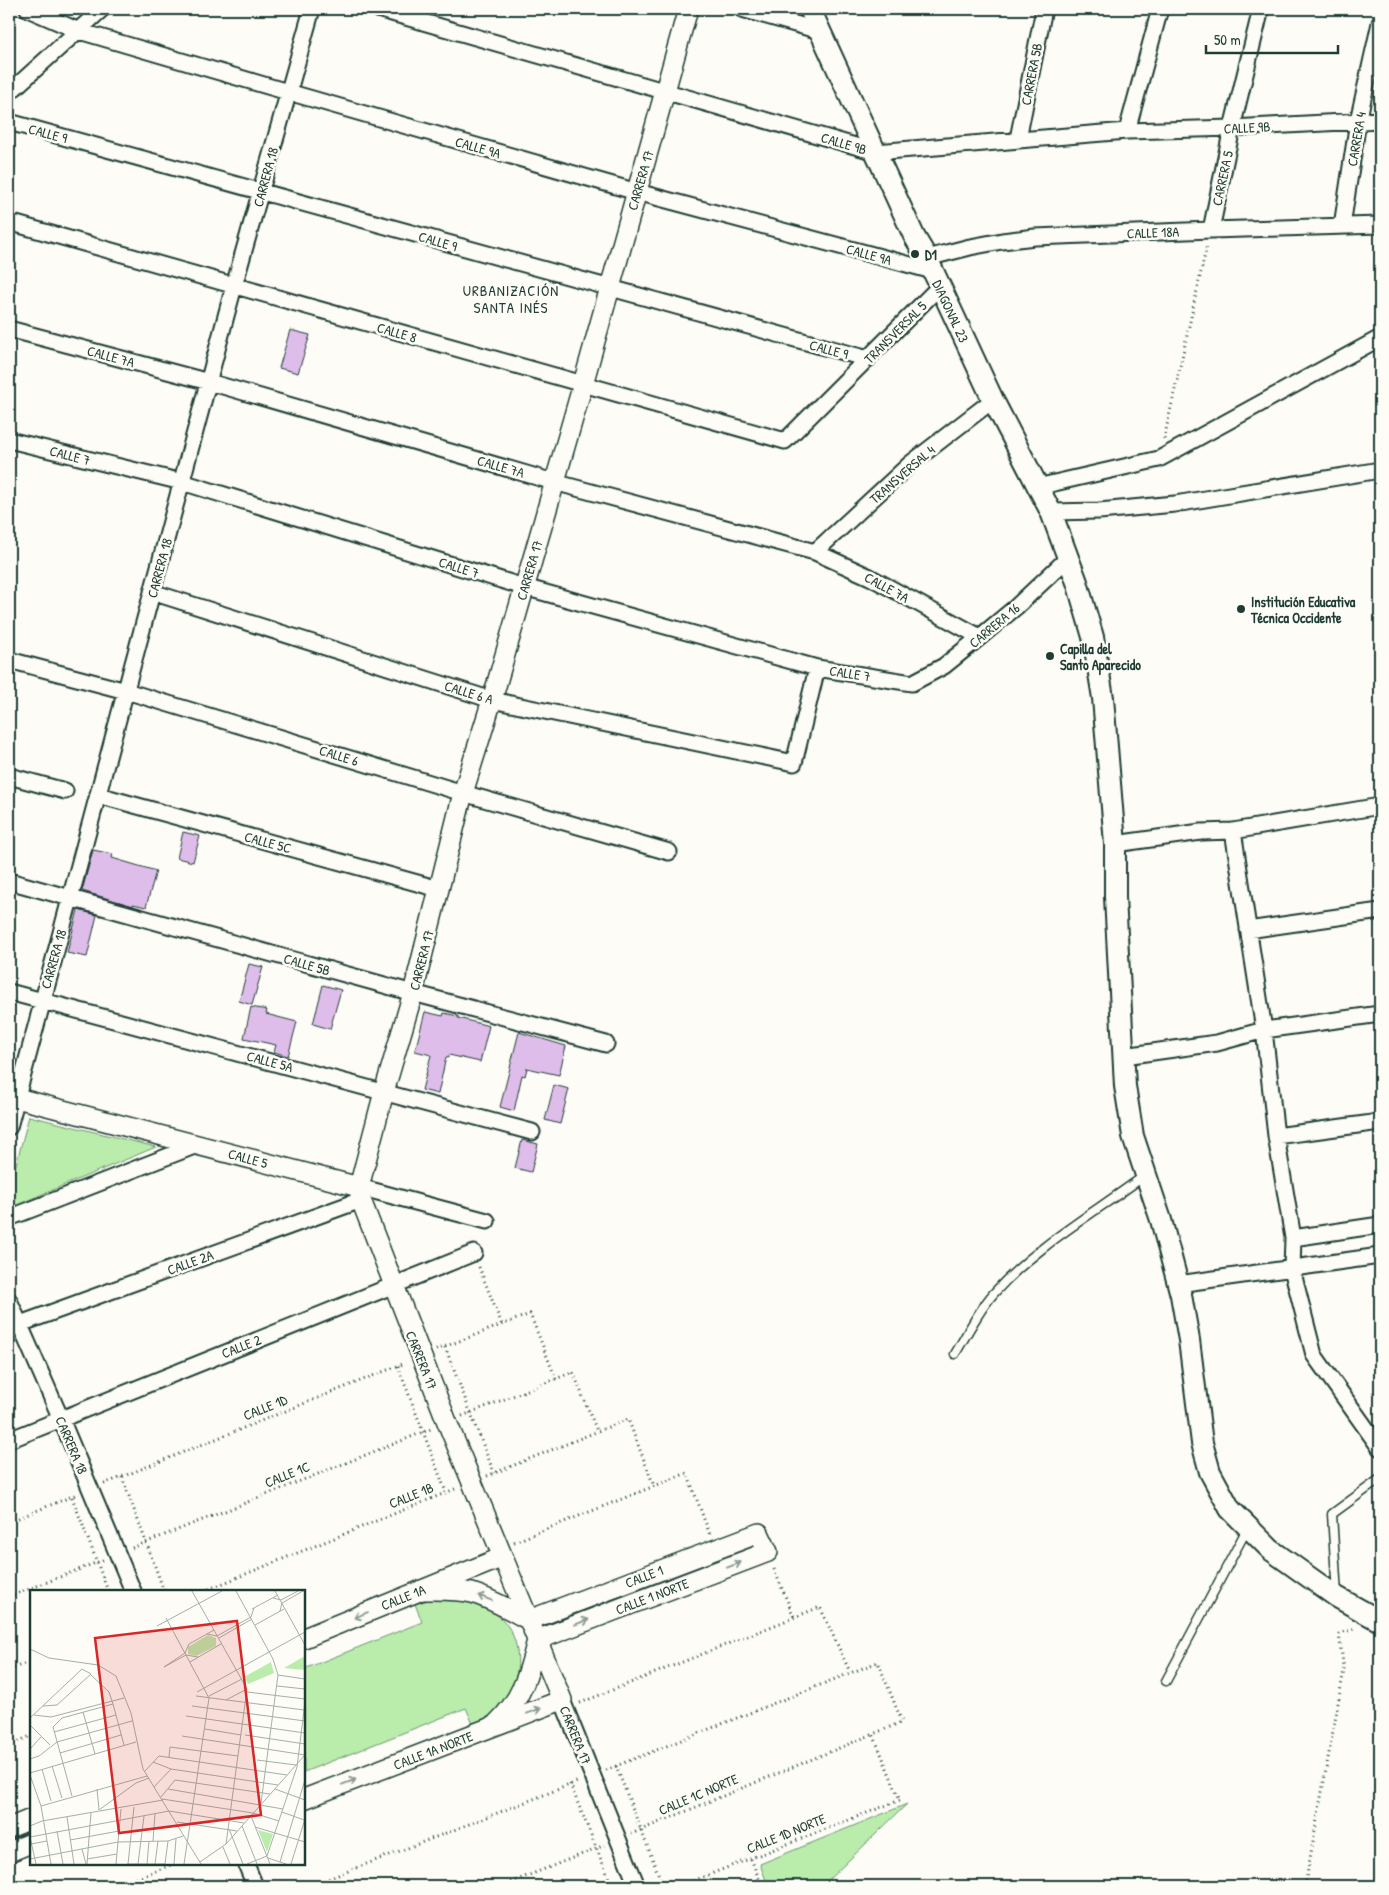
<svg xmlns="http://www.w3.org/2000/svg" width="1389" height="1895" viewBox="0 0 1389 1895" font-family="'Patrick Hand',sans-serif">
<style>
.green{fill:#baecac;stroke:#6c9470}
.building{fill:#debdea;stroke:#1f3d34}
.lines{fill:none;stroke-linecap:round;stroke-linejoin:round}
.service-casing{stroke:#1f3d34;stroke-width:11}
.minor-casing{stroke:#1f3d34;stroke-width:19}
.tertiary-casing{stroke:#1f3d34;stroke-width:22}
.secondary-casing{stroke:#1f3d34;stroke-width:24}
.path{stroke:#1f3d34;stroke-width:3;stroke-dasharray:1 4;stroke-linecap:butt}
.service{stroke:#fdfcf7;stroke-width:8}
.minor{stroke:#fdfcf7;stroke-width:15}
.tertiary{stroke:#fdfcf7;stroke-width:19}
.secondary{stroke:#fdfcf7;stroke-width:20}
.oneway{stroke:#8e9c96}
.poi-dot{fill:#1f3d34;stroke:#fdfcf7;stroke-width:2}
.labels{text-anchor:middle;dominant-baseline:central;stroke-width:5;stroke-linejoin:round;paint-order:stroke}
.street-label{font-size:14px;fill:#1f3d34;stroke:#fdfcf7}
.poi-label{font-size:14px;font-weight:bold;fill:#1f3d34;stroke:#fdfcf7;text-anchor:start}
.neighbourhood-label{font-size:15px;letter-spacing:1px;fill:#1f3d34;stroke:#fdfcf7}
.inset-road{fill:none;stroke:#a4b0a9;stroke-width:1}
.view{fill:#d62828;fill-opacity:0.15;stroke:#d62828;stroke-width:2.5}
.inset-edge{fill:none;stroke:#1f3d34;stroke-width:2.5}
</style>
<rect width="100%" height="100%" fill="#fdfcf7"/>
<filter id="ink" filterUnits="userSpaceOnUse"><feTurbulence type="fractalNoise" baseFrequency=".02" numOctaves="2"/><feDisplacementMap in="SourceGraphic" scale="10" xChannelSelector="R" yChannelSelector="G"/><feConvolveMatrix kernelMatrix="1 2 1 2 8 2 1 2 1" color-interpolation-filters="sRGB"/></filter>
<g filter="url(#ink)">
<path class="green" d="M 29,1116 L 156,1147 L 9,1208 L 9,1191 Z
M 450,1597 C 467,1601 486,1604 500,1617 C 523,1638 523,1678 504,1702 C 497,1713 485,1719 473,1724 L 466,1708 L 304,1772 L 304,1669 L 422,1622 L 415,1604 L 436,1598 Z
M 907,1804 L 822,1886 L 768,1886 L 760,1864 Z"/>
<path class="building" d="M 290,330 L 310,335 L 298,373 L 279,368 Z
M 183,832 L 200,836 L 193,862 L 177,858 Z
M 93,850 L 113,854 L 112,858 L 156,871 L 146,907 L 133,904 L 133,906 L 82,891 Z
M 78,910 L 97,915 L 87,957 L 67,953 Z
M 249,964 L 263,967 L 252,1005 L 239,1001 Z
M 323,985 L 341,990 L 330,1029 L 313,1024 Z
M 251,1007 L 267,1010 L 266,1014 L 297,1022 L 288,1056 L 274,1052 L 276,1045 L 244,1038 Z
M 425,1012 L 443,1016 L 444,1013 L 458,1016 L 458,1018 L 489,1026 L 480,1062 L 449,1055 L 448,1058 L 446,1057 L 438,1094 L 422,1090 L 431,1055 L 415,1051 Z
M 519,1032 L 566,1046 L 559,1075 L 527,1068 L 525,1076 L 522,1075 L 514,1111 L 500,1107 Z
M 554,1085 L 569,1089 L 560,1124 L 545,1120 Z
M 522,1140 L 538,1144 L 531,1172 L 515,1168 Z"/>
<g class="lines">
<defs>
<path id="service" d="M 955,1354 C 967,1334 978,1311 994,1293 C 1036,1246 1094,1213 1144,1176
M 1337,1595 L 1332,1514 L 1380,1479
M 1166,1681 L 1247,1529"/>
<path id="minor" d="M 28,9 L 79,31 L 288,92 L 637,192 L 933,271
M 378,9 L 876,152 L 1127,131 L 1232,128 L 1380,120
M 742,9 L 820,31
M 9,93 L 102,9
M 9,122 L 868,359
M 1127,131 L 1160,9
M 1018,139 L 1044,9
M 9,222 L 785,441 L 940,286
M 1342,226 L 1358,121 L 1380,23
M 1211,230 L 1232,128 L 1261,9
M 927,258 L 970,247 L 1002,241 L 1035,237 L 1211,230 L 1380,225
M 9,329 L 209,382 L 554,482 L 815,552 L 870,577 L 980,637
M 9,440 L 182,482 L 524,587 L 817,668 L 912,683 L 944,666 L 980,637 L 1016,607 L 1068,558
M 1037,487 L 1159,459 L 1380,338
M 1051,512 L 1099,511 L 1175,504 L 1380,470
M 815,552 L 910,464 L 993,400
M 152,592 L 492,700 L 794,763 L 817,668
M 9,660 L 126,691 L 463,793 L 669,852
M 9,776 L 65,791
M 98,795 L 439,889
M 1233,831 L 1264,1030 L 1276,1136 L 1293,1238
M 1115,844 L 1201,832 L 1233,831 L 1380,806
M 9,881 L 413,993 L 606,1044
M 1248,930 L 1380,911
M 9,992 L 532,1132
M 1124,1056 L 1217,1043 L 1264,1030 L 1380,1014
M 9,1127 L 234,286 L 312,9
M 1276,1136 L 1380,1122
M 359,1187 L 487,1221
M 9,1218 L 197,1145
M 1380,1225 L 1293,1238 L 1292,1269 L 1314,1355 L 1380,1448
M 1178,1284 L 1380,1256
M 9,1300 L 61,1419 L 133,1591
M 20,1324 L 361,1200
M 9,1440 L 474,1253
M 562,1700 L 637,1886
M 246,1864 L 255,1886"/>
<path id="tertiary" d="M 9,1096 L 359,1187
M 421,1590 C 438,1590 456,1589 472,1593 C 492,1599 510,1610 529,1620 L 759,1533 L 768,1552 L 537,1640 C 529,1673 522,1700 496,1724
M 304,1638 L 503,1557
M 304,1799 L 562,1700 L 447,1422 L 361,1200 L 359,1187 L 384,1092 L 413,993 L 463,793 L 492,700 L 583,384 L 688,9
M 9,1828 L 31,1819
M 9,1852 L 31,1843"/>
<path id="secondary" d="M 810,9 L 914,236 L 927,258 L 993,400 L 1051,512 L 1077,582 L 1093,637 L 1103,698 L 1115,844 L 1115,897 L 1125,1086 L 1133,1136 L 1161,1220 L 1181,1295 L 1189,1340 L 1202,1443 L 1210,1472 L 1230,1509 L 1271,1550 L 1337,1597 L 1380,1621"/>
</defs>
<use href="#service" class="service-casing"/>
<use href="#minor" class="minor-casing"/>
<use href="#tertiary" class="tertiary-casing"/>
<use href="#secondary" class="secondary-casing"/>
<path class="path" d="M 1164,439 L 1207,245
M 479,1267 L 502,1325
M 445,1347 L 494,1473
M 436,1350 L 530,1314 L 556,1379
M 9,1362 L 18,1358
M 398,1366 L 446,1492
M 462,1416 L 573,1372 L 597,1431
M 487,1476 L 628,1419 L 654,1486
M 122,1477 L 164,1591
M 104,1484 L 405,1363
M 72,1497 L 108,1591
M 9,1522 L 75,1495
M 514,1542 L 687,1473 L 710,1535
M 132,1548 L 431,1429
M 774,1569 L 794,1617
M 204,1591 L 455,1489
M 9,1597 L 103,1560
M 9,1670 L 31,1661
M 580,1703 L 820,1607 L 850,1672
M 9,1745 L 31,1736
M 616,1766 L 663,1886
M 606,1770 L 878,1662 L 902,1722 L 631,1834
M 570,1784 L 612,1886
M 751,1859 L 762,1886
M 118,1886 L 173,1864
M 310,1886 L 577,1782
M 502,1886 L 605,1845
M 680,1886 L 900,1800 L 873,1734
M 1305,1886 L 1344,1670 L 1339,1634 L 1356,1628"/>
<use href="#service" class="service"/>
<use href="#minor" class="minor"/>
<use href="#tertiary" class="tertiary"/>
<use href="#secondary" class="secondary"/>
</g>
<defs><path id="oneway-shaft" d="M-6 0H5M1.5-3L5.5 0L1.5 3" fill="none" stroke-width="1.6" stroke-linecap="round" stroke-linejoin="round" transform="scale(1.25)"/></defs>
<g class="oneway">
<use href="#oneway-shaft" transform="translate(734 1565) rotate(-21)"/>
<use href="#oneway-shaft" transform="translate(485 1598) rotate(-159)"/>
<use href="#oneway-shaft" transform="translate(361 1615) rotate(158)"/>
<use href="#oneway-shaft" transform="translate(582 1622) rotate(-21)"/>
<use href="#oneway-shaft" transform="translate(534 1711) rotate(-21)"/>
<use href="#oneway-shaft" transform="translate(349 1782) rotate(-21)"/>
</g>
</g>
<g class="poi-dot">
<circle cx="915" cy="254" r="5"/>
<circle cx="1241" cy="609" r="5"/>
<circle cx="1050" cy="656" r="5"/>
</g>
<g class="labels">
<g class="street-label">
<text transform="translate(1031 74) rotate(-79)">CARRERA 5B</text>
<text transform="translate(1247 127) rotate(-3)">CALLE 9B</text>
<text transform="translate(48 133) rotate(15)">CALLE 9</text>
<text transform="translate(1356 139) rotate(-80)">CARRERA 4</text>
<text transform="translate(844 143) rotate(16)">CALLE 9B</text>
<text transform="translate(478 147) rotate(16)">CALLE 9A</text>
<text transform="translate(265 177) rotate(-75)">CARRERA 18</text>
<text transform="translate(1222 178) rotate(-78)">CARRERA 5</text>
<text transform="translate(640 180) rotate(-74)">CARRERA 17</text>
<text transform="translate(1153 232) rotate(-2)">CALLE 18A</text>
<text transform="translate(438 241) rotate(16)">CALLE 9</text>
<text transform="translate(869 254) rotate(15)">CALLE 9A</text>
<text transform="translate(951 311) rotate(65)">DIAGONAL 23</text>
<text transform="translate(397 332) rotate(16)">CALLE 8</text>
<text transform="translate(895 332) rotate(-45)">TRANSVERSAL 5</text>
<text transform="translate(829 349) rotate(15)">CALLE 9</text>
<text transform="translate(111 356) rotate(15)">CALLE 7A</text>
<text transform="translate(70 455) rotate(14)">CALLE 7</text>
<text transform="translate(501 466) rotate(16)">CALLE 7A</text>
<text transform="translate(902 474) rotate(-41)">TRANSVERSAL 4</text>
<text transform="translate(459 567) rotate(17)">CALLE 7</text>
<text transform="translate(159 568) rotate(-75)">CARRERA 18</text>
<text transform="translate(529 570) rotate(-74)">CARRERA 17</text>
<text transform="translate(887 587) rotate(28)">CALLE 7A</text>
<text transform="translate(994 625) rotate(-40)">CARRERA 16</text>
<text transform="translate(850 673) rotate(9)">CALLE 7</text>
<text transform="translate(469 692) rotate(17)">CALLE 6 A</text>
<text transform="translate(339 755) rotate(17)">CALLE 6</text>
<text transform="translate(268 842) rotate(15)">CALLE 5C</text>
<text transform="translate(53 959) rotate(-74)">CARRERA 18</text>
<text transform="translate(421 960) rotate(-76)">CARRERA 17</text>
<text transform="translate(307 964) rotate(16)">CALLE 5B</text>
<text transform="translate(270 1061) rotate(15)">CALLE 5A</text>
<text transform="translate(248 1158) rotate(15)">CALLE 5</text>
<text transform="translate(190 1262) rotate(-20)">CALLE 2A</text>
<text transform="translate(241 1346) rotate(-22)">CALLE 2</text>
<text transform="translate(422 1360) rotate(68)">CARRERA 17</text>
<text transform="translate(265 1407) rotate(-22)">CALLE 1D</text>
<text transform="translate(72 1445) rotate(67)">CARRERA 18</text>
<text transform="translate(287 1474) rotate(-22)">CALLE 1C</text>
<text transform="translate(411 1495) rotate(-22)">CALLE 1B</text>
<text transform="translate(644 1576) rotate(-21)">CALLE 1</text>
<text transform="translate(652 1596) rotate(-21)">CALLE 1 NORTE</text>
<text transform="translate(403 1597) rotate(-22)">CALLE 1A</text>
<text transform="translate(576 1735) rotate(68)">CARRERA 17</text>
<text transform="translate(433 1750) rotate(-21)">CALLE 1A NORTE</text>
<text transform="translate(698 1794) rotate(-23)">CALLE 1C NORTE</text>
<text transform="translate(786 1833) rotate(-22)">CALLE 1D NORTE</text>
</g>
<g class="poi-label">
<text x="925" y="254">D1</text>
<text x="1251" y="601">Institución Educativa<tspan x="1251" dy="16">Técnica Occidente</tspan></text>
<text x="1060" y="648">Capilla del<tspan x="1060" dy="16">Santo Aparecido</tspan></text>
</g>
<g class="neighbourhood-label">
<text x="511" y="290">URBANIZACIÓN<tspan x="511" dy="17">SANTA INÉS</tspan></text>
</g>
</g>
<g transform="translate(30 1590)">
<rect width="275" height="275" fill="#fdfcf7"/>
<path d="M 178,45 L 186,48 L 186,56 L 166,66 L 158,64 L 158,57 ZM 275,66 L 275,80 L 254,78 ZM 241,72 L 244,83 L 218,94 L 214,87 ZM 228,240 L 243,244 L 237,262 Z" fill="#baecac"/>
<path class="inset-road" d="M 162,1 L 217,99 L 196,254M 206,1 L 243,69 L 248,85 L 231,213M 245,1 L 275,55M 243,8 L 251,10 L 268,1M 222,19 L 248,5M 250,21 L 252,13 L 273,1M 136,28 L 179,108 L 154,274M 225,35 L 254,19M 127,36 L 192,1M 177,44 L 187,46 L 221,27 L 224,18M 189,48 L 222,29M 159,54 L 155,63 L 134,77 L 156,65 L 168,67M 159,54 L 184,40M 0,59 L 19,68 L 68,75 L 86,86 L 101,123 L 113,179 L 171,274M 160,72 L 191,54M 248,85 L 275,89M 247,96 L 275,99M 167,102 L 275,42M 217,102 L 275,109M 166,106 L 274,120M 179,106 L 212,89M 196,110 L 217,99M 83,114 L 94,155M 162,116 L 275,131M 53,122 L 65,164M 4,125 L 21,127 L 94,108M 156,126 L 275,143M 0,128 L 52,79 L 61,84 L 27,115 L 13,116M 0,135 L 20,155M 175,139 L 211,145M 24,142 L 86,125M 215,145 L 275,154M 152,146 L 275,165M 0,159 L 11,147M 30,163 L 91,145M 139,167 L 140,157 L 208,166M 0,169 L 9,166 L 27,152 L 102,131M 227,170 L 266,175M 123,172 L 141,179 L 248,195M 22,176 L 32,208M 12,179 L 21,211M 115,181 L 129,166 L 257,185M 0,183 L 106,152M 0,185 L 11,216M 124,197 L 141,179M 67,199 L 69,220M 138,199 L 253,219M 245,199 L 275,210M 42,206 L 23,137 L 32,128 L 83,114 L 79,102 L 61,85M 131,207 L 145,190 L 240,204M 132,209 L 223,223 L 249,231M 69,220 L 106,193 L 119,188M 252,222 L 274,230M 221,226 L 240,274M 37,227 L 44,274M 147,232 L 207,241M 0,236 L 12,231 L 133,210M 212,236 L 227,274M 225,237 L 275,252M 199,239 L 213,274M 27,241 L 33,274M 0,247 L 139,221 L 214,233M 0,247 L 6,274M 40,250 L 89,241M 123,251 L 125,224M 1,254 L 17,251M 193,257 L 200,274M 52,259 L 56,274M 238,268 L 256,274M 0,269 L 88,252 L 138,251 L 153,246M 57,269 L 87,264M 170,272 L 196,254 L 275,165M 250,272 L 275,190M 21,274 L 11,216 L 117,186M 57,274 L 61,223M 86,274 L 91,219M 97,274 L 135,274M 98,274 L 104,217M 108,274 L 114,226M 117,274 L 119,251M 125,274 L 128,251M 135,274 L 138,251M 144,274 L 146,249M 217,274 L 237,266 L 267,177 L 275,112M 261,274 L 275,229"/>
<path class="view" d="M 207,31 L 231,225 L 89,243 L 65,48 Z"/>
<rect width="275" height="275" class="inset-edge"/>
</g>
<rect width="1389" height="1895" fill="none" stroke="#fdfcf7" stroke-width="30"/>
<rect x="15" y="15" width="1359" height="1865" fill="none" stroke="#1f3d34" stroke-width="2" filter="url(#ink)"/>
<path d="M1206 45v8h132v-8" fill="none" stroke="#1f3d34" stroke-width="2.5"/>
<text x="1214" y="45" font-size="15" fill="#1f3d34" stroke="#fdfcf7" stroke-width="4" paint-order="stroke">50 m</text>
</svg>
